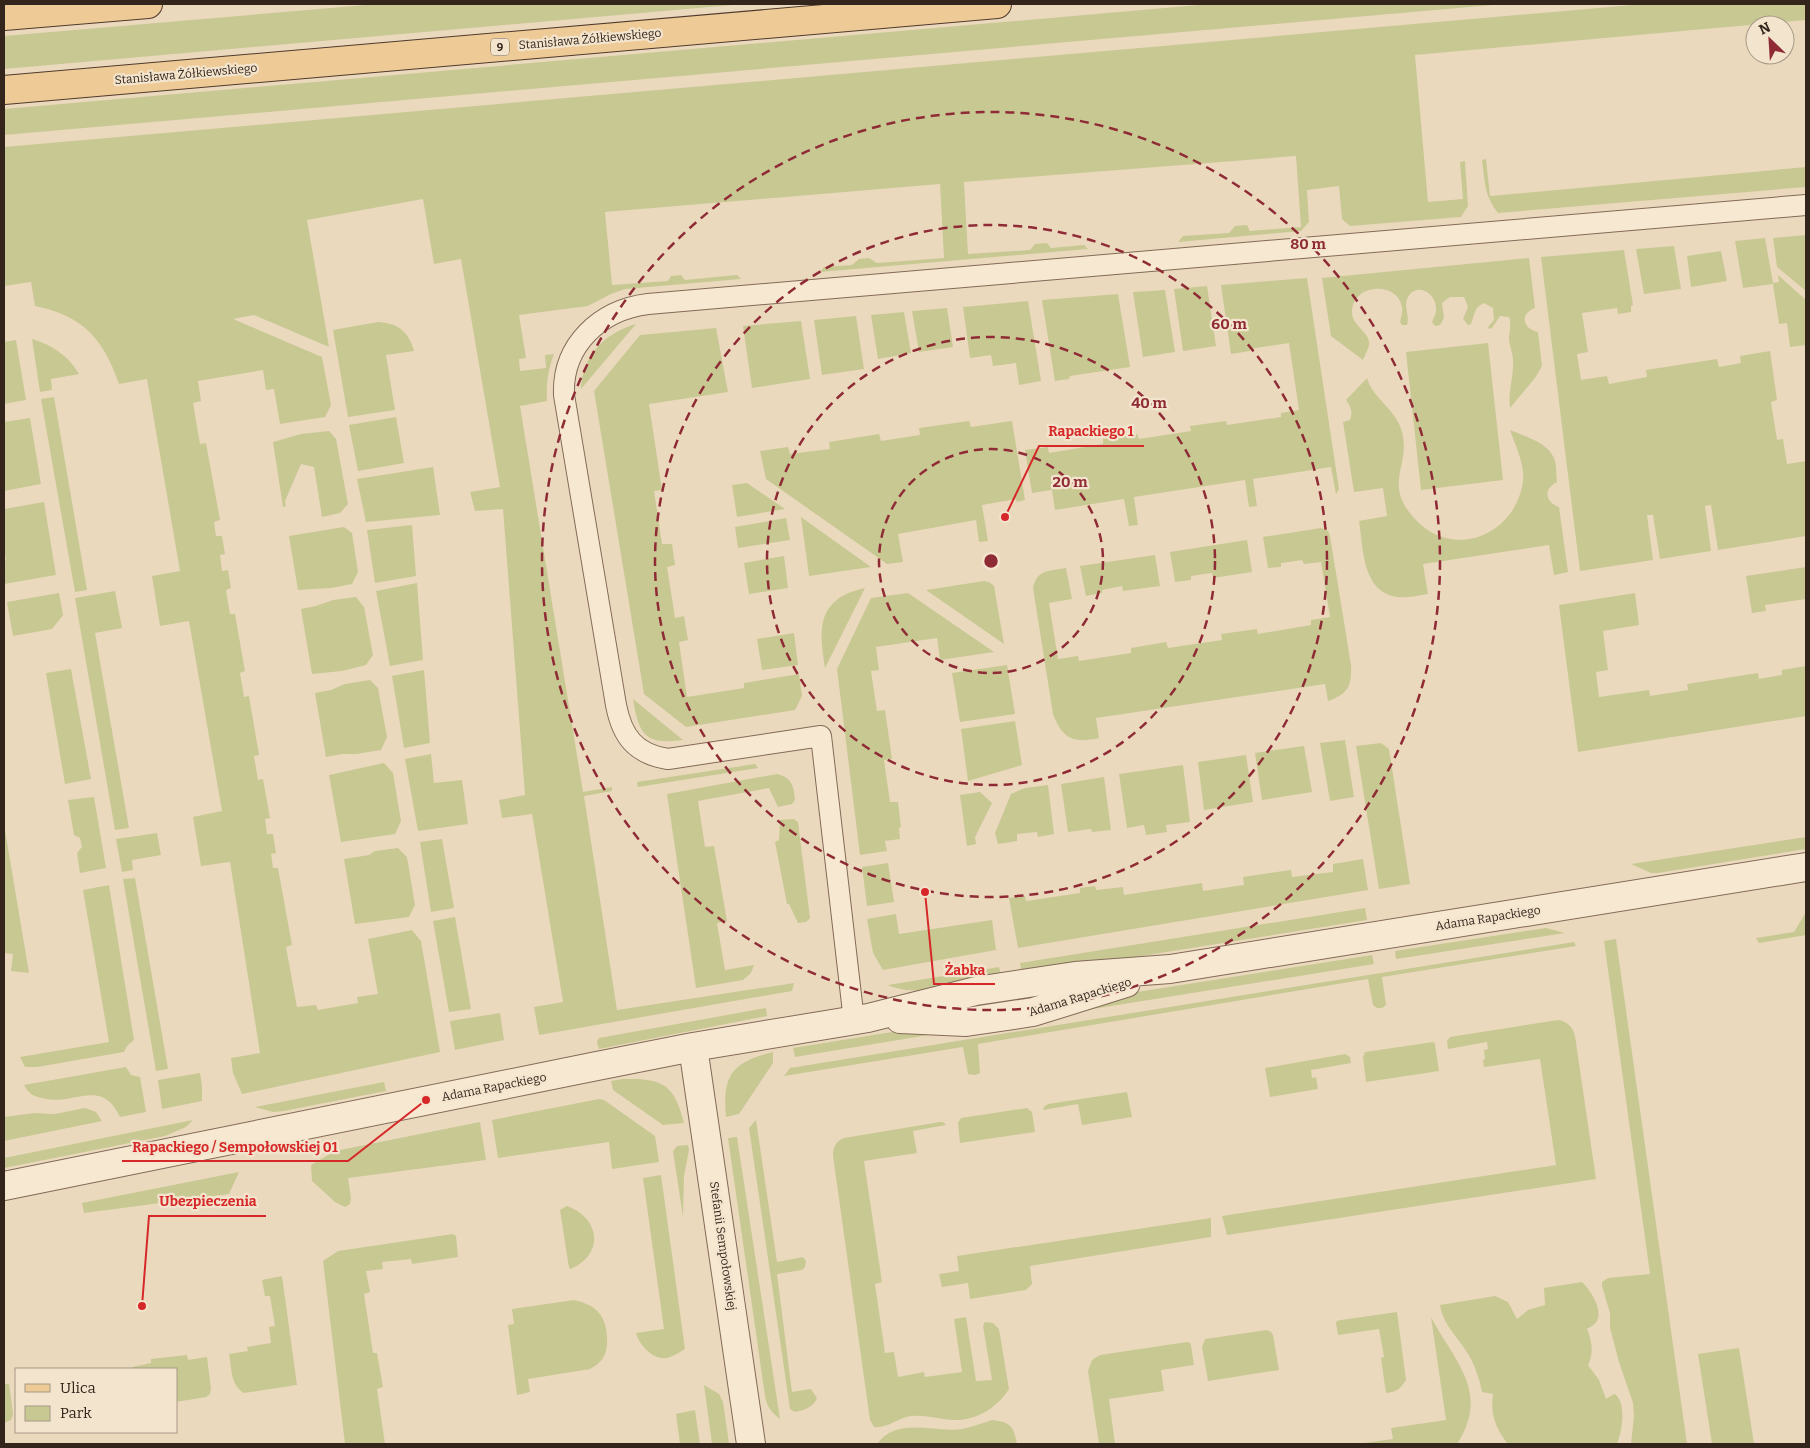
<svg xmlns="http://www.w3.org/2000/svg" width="1810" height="1448" viewBox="0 0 1810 1448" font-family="Bitter,serif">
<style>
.green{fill:#c8c893}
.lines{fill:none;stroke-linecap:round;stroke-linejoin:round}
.service-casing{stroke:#836a58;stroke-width:22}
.minor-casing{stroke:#836a58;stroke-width:30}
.primary-casing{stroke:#503a2c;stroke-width:30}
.service{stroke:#f7e8d1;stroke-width:20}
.minor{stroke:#f7e8d1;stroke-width:28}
.primary{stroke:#eeca96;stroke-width:28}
.ring{fill:none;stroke:#8f2b35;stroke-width:2.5;stroke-dasharray:9 6}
.labels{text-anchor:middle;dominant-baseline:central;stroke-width:4.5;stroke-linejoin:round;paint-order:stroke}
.shield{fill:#f3e5cd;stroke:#6d5f51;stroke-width:1}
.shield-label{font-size:11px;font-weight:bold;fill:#33251c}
.street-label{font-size:12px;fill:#33251c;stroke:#f3e5cd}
.centre{fill:#8f2b35;stroke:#f3e5cd;stroke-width:2.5}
.ring-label{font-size:15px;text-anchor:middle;font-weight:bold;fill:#8f2b35;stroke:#f3e5cd;stroke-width:4.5;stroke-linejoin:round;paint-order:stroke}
.leader{fill:none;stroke:#d62828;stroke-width:2}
.callout-dot{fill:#d62828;stroke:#f3e5cd;stroke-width:2}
.callout-label{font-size:14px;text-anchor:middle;font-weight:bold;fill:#d62828;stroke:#f3e5cd;stroke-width:4.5;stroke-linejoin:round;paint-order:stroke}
</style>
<rect width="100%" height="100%" fill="#ebd9be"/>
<path class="green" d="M 377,4 L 744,4 L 4,69 L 4,36 Z
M 1210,4 L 1504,4 L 4,135 L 4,109 Z
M 1644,4 L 1806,4 L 1806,20 L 1415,55 L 1428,202 L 1463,199 L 1460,162 L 1465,161 L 1468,206 L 1461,217 L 1350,226 L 1342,219 L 1339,186 L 1307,190 L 1309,222 L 1301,231 L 1178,242 L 1183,236 L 1229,233 L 1235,226 L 1247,225 L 1250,231 L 1301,227 L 1296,156 L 964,182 L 968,254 L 1030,250 L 1035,244 L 1047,243 L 1051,248 L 1084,245 L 1088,249 L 820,272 L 824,267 L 852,265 L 859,259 L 869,258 L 877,263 L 944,258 L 940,184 L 605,212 L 612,285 L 668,281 L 671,276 L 681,275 L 685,280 L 737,275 L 741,279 L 625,289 L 611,294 L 588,306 L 519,315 L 526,358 L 519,359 L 520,371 L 546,368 L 545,355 L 554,354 C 548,370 546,384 547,401 L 520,406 L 583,792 L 612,787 L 612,791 L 584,796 L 617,1010 L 794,983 L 792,991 L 539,1035 L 534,1007 L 563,1002 L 532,814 L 502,818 L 499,800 L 525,795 L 503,509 L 475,511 L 470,492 L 500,487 L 461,259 L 434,264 L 423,199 L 307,220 L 329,347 L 254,315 L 233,319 L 322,357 L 331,405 L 325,417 L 280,424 L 274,389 L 266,390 L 263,370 L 198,381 L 201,401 L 193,403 L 200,444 L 206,443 L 220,520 L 214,522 L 216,536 L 222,536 L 225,554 L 220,555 L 222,571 L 228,570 L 231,588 L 226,590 L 230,614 L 235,614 L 245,671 L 240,673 L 244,697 L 249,696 L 259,755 L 254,756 L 258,780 L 263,779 L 270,818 L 265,819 L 267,834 L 273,834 L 276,853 L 271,854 L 273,868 L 278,868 L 292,945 L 286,947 L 297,1007 L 316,1005 L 318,1010 L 358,1003 L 357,997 L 378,994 L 368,939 L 412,930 L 421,941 L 440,1052 L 242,1094 L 233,1073 L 231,1058 L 260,1053 L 230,862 L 201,866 L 193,817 L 222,811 L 189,621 L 160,626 L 152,576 L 180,571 L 147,379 L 119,384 C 103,338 83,316 35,306 L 31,282 L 4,286 L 4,147 Z
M 1486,159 L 1490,196 L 1806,167 L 1806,187 L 1498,213 C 1484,195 1485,182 1482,160 Z
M 1806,235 L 1806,291 L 1777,267 L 1773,238 Z
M 1765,238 L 1773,283 L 1779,282 L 1778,275 L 1806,300 L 1806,345 L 1790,347 L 1787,323 L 1779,324 L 1773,284 L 1743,288 L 1735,241 Z
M 1674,246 L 1681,289 L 1644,294 L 1636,249 Z
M 1624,250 L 1633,305 L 1631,306 L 1631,312 L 1618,314 L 1617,308 L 1582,313 L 1588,352 L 1577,354 L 1581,380 L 1607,376 L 1609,384 L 1647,377 L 1646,370 L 1717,359 L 1719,367 L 1741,363 L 1740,356 L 1770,351 L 1777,400 L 1771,402 L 1777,440 L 1783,439 L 1787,464 L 1806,461 L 1806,536 L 1718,550 L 1711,505 L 1705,506 L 1711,551 L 1660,559 L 1653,515 L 1647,515 L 1653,560 L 1580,571 L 1541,257 Z
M 1721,251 L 1727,281 L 1691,287 L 1687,256 Z
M 1529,258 L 1535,308 C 1519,314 1523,329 1538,332 L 1542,366 L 1535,378 L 1510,408 C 1508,392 1513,379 1513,364 C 1514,356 1510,348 1509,340 C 1509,332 1512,324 1509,317 L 1500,316 L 1492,328 L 1489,329 L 1488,327 L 1494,320 L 1493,308 L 1484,303 C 1474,308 1475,313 1471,324 L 1468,325 L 1463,319 L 1468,307 L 1464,297 L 1450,297 L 1442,303 L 1444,318 L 1440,325 L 1435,326 L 1432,322 C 1434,317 1437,313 1436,307 C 1435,293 1417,282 1408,297 C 1403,306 1410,315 1407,325 L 1402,325 L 1400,322 C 1401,317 1403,312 1402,307 C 1398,283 1360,283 1353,305 C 1347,324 1368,330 1369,342 C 1370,347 1365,354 1363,360 L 1331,336 L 1322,278 Z
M 1307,278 L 1339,489 L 1336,494 L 1331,467 L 1253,479 L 1257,506 L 1249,507 L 1245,480 L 1134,497 L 1138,525 L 1129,526 L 1124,499 L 1055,510 L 1052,490 L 1032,493 L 1025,450 L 1048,447 L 1049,453 L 1103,444 L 1103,439 L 1137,434 L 1139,439 L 1191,431 L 1190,426 L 1226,421 L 1227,425 L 1281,417 L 1281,413 L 1299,410 L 1289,343 L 1250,349 L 1250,351 L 1231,354 L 1221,285 Z
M 1207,286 L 1216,346 L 1183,351 L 1174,289 Z
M 1165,290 L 1175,352 L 1143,357 L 1133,292 Z
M 1118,294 L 1130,367 L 1070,376 L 1069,379 L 1055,381 L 1042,300 Z
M 1028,301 L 1041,381 L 1019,385 L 1016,363 L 993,366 L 991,355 L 970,358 L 963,307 Z
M 947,308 L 953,347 L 919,352 L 912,311 Z
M 904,312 L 911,353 L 878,359 L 871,315 Z
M 856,316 L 864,369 L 822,375 L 814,320 Z
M 801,321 L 810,379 L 752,388 L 743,326 Z
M 378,322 C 398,323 409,332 414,351 L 386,355 L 395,410 L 348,417 L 333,330 Z
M 636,324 L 581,389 C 582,355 605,333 636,324 Z
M 716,328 L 728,392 L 649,404 L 662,490 L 654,491 L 662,544 L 672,544 L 675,565 L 667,567 L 675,618 L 684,616 L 688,640 L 679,642 L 687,697 L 744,688 L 744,683 L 799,674 L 802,696 L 795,710 L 686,727 L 644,694 L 594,391 L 640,335 Z
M 32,339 C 52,345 68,355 79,374 L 51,379 L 52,390 L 40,392 Z
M 16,340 L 26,400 L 4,404 L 4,342 Z
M 1488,343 L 1503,480 L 1421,490 L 1406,352 Z
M 1367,378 C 1373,399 1397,410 1402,432 C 1411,467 1382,483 1415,519 C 1453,561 1516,535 1523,481 C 1525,464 1515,445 1510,430 C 1524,436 1547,442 1554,458 C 1557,465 1556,474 1557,482 C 1543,489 1545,502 1559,507 L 1568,572 L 1554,575 L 1549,545 L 1423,564 L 1428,594 C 1416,596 1403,599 1392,596 C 1362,588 1363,546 1359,521 L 1387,516 L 1383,488 L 1354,492 L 1343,422 L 1350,420 C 1353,411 1351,407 1346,400 Z
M 54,397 L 87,590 L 75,592 L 41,399 Z
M 396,417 L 404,463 L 358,471 L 349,425 Z
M 30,418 L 41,484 L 4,491 L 4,422 Z
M 969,421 L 971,427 L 1012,421 L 1025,500 L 1017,502 L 1016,499 L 982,505 L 988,541 L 979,542 L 976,520 L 898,534 L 903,562 L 887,564 L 766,479 L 760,451 L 788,447 L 790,454 L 830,449 L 829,442 L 879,434 L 881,441 L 920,435 L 919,428 Z
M 329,431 L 336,439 L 348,504 L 340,513 L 322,517 L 314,467 L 301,464 L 285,501 L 286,506 L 283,507 L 273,442 L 301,434 Z
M 433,467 L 440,515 L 366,522 L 357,479 Z
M 747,483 L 785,509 L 737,517 L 732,485 Z
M 44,502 L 56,575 L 4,584 L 4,563 L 6,560 L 4,551 L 4,509 Z
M 801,517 L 871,567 L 809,576 Z
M 786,518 L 790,540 L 738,548 L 735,527 Z
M 412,525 L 416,576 L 375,583 L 367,530 Z
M 344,527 L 352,533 L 358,572 L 352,584 L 331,588 L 298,590 L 289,536 Z
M 1321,528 L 1328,531 L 1330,536 L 1351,665 C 1352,686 1348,694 1328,701 L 1325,684 L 1096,718 L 1099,738 C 1073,744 1062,738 1053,714 L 1033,588 C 1037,569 1050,571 1066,568 L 1072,599 L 1049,603 L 1058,659 L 1078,656 L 1079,661 L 1131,653 L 1131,648 L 1166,642 L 1168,648 L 1222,640 L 1221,634 L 1257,629 L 1258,634 L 1311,625 L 1311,620 L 1330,617 L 1321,562 L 1304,564 L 1302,560 L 1281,563 L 1281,567 L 1268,568 L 1263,537 Z
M 1247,540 L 1252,572 L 1213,578 L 1212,573 L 1191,576 L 1191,580 L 1175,582 L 1170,552 Z
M 1155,555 L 1160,586 L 1123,591 L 1122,586 L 1102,590 L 1102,593 L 1086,596 L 1080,566 Z
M 784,556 L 788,588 L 749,594 L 744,563 Z
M 1806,567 L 1806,599 L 1765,605 L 1766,611 L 1752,613 L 1746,576 Z
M 984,581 L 989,582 L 994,586 L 1004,644 L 926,590 Z
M 417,583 L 423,660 L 390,666 L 376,591 Z
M 865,588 L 825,668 C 818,627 818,598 865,588 Z
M 115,591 L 122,628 L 95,633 L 129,828 L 115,830 L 75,598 Z
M 59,593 L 63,615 L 52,629 L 13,636 L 7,602 Z
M 908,593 L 994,652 L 940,660 L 937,638 L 876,647 L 879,670 L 871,671 L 877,711 L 885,710 L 892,759 L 884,760 L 890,802 L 898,802 L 901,827 L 899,828 L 900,839 L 885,841 L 887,851 L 860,855 L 837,669 L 871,598 Z
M 1635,593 L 1639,625 L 1603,631 L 1608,670 L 1596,672 L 1599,697 L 1649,690 L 1650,696 L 1688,690 L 1687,684 L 1758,673 L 1759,679 L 1782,675 L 1782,670 L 1806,666 L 1806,716 L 1578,752 L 1559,605 Z
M 356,597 L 364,607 L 373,655 L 366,665 L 342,671 L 312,674 L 301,609 L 316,606 L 333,600 Z
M 794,633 L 798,665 L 762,670 L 757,639 Z
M 1007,665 L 1015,714 L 960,722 L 952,673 Z
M 71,669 L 91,779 L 65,784 L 46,673 Z
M 424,670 L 430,743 L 404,748 L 392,676 Z
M 370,680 L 378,688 L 387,737 L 381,750 L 356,754 L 342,754 L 326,757 L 315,693 L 331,690 L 345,684 Z
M 633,699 L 683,740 C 645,745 639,735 633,699 Z
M 1015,721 L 1022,765 L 968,781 L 961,729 Z
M 1345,740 L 1354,797 L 1330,801 L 1320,743 Z
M 1381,743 L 1389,749 L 1410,884 L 1379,889 L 1356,746 Z
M 1304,746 L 1312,792 L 1262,800 L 1255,753 Z
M 431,754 L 434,783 L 462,780 L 468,824 L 418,831 L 405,759 Z
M 1246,755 L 1253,802 L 1204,810 L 1198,762 Z
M 384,763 L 393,773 L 401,821 L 395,834 L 341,842 L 329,775 Z
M 755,764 L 758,768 L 638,787 L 637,782 Z
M 1183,765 L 1190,822 L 1166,825 L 1167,832 L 1146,835 L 1144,825 L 1127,828 L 1119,774 Z
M 777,774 C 792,777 794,787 795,800 L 792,804 L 778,807 L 769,788 L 698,801 L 705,847 L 714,846 L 727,921 L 717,923 L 725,970 L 754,965 L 751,973 L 743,980 L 696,988 L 667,794 Z
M 1104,777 L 1111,830 L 1092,832 L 1091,829 L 1068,832 L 1061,784 Z
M 1048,785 L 1054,834 L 1038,837 L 1037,832 L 1017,834 L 1017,841 L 998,844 L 995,833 L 1011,794 L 1025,788 Z
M 980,792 L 992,803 L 975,837 L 976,844 L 967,846 L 960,795 Z
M 94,797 L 106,868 L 80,873 L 77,853 L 82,847 L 80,838 L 74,835 L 68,800 Z
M 794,819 L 798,822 L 810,918 L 806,922 L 798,923 L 789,904 L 787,904 L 775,842 L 779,840 L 780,820 Z
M 4,824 L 29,973 L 11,971 L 13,954 L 4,953 Z
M 157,833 L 161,855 L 132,860 L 133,870 L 122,872 L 116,839 Z
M 1806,837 L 1806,849 L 1658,873 L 1651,873 L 1631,864 Z
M 442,839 L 454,908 L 431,912 L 420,842 Z
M 398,848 L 407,857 L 415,905 L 409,917 L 355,924 L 344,859 L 369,855 L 375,851 Z
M 1363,859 L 1368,890 L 1018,948 L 1009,898 L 1025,896 L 1026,901 L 1080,893 L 1080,888 L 1095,886 L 1096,890 L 1123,887 L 1124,895 L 1202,883 L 1203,891 L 1244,885 L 1243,877 L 1291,870 L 1292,877 L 1333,872 L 1333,864 Z
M 888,863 L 894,902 L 867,906 L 862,867 Z
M 135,878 L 168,1069 L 156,1071 L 123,879 Z
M 109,885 L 134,1040 L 127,1046 L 124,1052 L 37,1067 L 25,1067 L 20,1057 L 109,1042 L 83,890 Z
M 1365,908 L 1367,920 L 1022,975 L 1020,963 Z
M 1806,912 L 1806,935 L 1759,943 L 1756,938 L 1794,932 Z
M 896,914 L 899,934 L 992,920 L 996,950 L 883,970 L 873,953 L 867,919 Z
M 455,917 L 471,1009 L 449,1012 L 433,921 Z
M 1546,928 L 1565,933 L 1396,959 L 1395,951 Z
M 1616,939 L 1687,1444 L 1631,1444 L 1634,1416 L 1633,1403 L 1619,1362 L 1610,1328 L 1610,1313 L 1602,1286 L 1602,1282 L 1608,1278 L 1650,1274 L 1604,941 Z
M 1574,942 L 1576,946 L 1382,977 L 1386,1005 L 1382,1008 L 1377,1008 L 1373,1005 L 1368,979 L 978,1044 L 980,1073 L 975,1075 L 968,1074 L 963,1047 L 784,1076 L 790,1068 Z
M 1372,955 L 1374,964 L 1074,1012 L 1121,996 L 1137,992 Z
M 999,967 L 1002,978 C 970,983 917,999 888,985 Z
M 766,1008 L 767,1016 L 599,1049 L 597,1042 L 599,1038 Z
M 500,1013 L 504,1040 L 455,1050 L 450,1021 Z
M 1558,1020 C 1567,1021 1573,1027 1575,1036 L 1596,1179 L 1227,1235 L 1222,1216 L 1556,1165 L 1540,1059 L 1484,1067 L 1483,1060 L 1485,1059 L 1484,1050 L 1488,1049 L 1487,1042 L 1448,1049 L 1447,1041 L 1450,1037 Z
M 898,1031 L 953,1031 L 795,1057 L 793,1048 Z
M 1433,1042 L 1435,1044 L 1439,1071 L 1366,1082 L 1363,1057 L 1365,1052 Z
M 773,1052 L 773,1063 L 739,1114 L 726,1117 C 722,1074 733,1062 773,1052 Z
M 1345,1054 L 1350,1057 L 1351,1063 L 1311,1070 L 1312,1078 L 1316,1077 L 1318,1089 L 1270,1097 L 1265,1068 Z
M 126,1067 L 131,1075 L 140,1077 L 146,1112 L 120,1117 C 101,1076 73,1107 42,1098 C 33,1096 29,1094 24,1085 Z
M 200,1073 L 202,1085 L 202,1101 L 162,1109 L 158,1080 Z
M 622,1079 C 662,1078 674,1083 684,1123 L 663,1125 L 613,1090 L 611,1081 Z
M 384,1082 L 386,1091 L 284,1111 L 273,1112 L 255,1107 Z
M 1127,1092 L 1132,1117 L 1082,1125 L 1078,1104 L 1043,1110 L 1044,1107 L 1048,1104 Z
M 599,1099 L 604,1100 L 655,1136 L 659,1162 L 612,1169 L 609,1142 L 498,1158 L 492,1120 Z
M 85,1108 L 96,1112 L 102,1121 L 4,1141 L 4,1117 L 34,1113 L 55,1114 Z
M 1027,1108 L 1032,1112 L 1035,1132 L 960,1143 L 958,1123 L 961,1118 Z
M 193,1120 L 186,1127 L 165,1136 L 4,1168 L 4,1158 Z
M 756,1120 L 777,1262 L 803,1257 L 806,1261 L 805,1267 L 802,1270 L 777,1274 L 792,1392 L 811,1389 L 817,1398 C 813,1408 804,1410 795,1412 L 790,1409 L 749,1128 Z
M 480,1122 L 486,1160 L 348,1178 L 351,1198 L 350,1204 L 345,1207 L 335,1202 L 312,1181 L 311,1165 L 335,1151 Z
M 940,1122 L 943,1122 L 946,1125 L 913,1131 L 917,1153 L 864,1161 L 882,1282 L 875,1284 L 885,1353 L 894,1352 L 898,1377 L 924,1372 L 925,1377 L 962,1372 L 954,1319 L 966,1317 L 976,1381 L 992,1380 L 983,1326 L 985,1322 L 993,1323 L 999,1329 L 1009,1389 C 997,1408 976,1421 953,1420 C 939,1419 925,1415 911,1416 C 898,1418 886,1429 874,1427 L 870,1420 L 833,1156 C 833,1147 835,1142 844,1138 Z
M 737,1137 L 780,1419 C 771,1412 767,1407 765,1396 L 728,1138 Z
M 688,1145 L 689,1150 L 684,1176 L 683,1217 L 673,1151 L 677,1146 Z
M 239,1172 L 229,1194 L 84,1213 L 82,1203 Z
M 661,1175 L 685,1349 C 680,1352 673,1357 666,1358 C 652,1360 639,1344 636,1333 L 664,1329 L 643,1178 Z
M 567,1206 C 600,1218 605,1254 571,1269 L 569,1268 L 560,1210 Z
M 1211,1218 L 1211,1237 L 1030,1266 L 1032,1284 L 1026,1290 L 970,1299 L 968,1283 L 942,1287 L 939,1274 L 959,1271 L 957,1256 Z
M 453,1234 L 456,1236 L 458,1257 L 412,1264 L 411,1259 L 382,1262 L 383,1269 L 366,1271 L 370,1292 L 364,1294 L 373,1353 L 377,1353 L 383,1387 L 377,1389 L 385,1444 L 345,1444 L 323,1261 L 338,1251 Z
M 282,1276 L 297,1385 L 244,1393 C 230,1385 232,1368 229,1354 L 248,1351 L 247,1347 L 271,1343 L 269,1327 L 275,1326 L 270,1296 L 265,1296 L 262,1280 Z
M 1582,1282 C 1590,1290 1603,1308 1597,1321 C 1595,1324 1591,1327 1587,1329 C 1592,1341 1594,1353 1588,1365 L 1599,1380 L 1606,1399 L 1612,1395 L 1615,1394 C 1627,1404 1622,1432 1617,1444 L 1508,1444 C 1496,1429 1490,1414 1493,1394 L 1482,1392 C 1480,1381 1476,1369 1471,1359 C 1461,1340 1443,1326 1440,1305 L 1495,1296 L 1508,1302 L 1517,1319 L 1528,1310 L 1545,1305 L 1544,1288 Z
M 574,1300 C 596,1305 606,1315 607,1337 C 608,1352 604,1362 590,1369 L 528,1379 L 530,1392 L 517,1395 L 508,1325 L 514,1324 L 512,1309 Z
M 1397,1312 L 1406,1380 C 1400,1389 1397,1392 1386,1393 L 1381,1358 L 1384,1357 L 1379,1329 L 1338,1335 L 1336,1323 L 1337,1321 L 1341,1320 Z
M 1431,1317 C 1454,1361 1491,1392 1457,1444 L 1356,1444 L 1393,1439 L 1391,1428 L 1446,1420 Z
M 1267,1330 L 1271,1332 L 1273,1335 L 1279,1370 L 1208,1381 L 1202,1347 L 1205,1339 Z
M 1187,1342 L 1190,1343 L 1191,1345 L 1194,1365 L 1161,1370 L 1164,1391 L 1109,1399 L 1115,1444 L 1099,1444 L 1088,1371 L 1092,1360 L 1100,1355 Z
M 1739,1348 L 1754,1444 L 1712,1444 L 1698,1354 Z
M 187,1355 L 188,1360 L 207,1357 L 211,1389 L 210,1394 L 206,1397 L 176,1402 L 176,1369 L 132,1369 L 132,1367 L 151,1363 L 151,1359 Z
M 4,1384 L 9,1384 L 13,1414 L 11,1420 L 4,1423 Z
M 704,1385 L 719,1394 L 723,1402 L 729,1444 L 712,1444 Z
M 695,1410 L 700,1444 L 680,1444 L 676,1414 Z
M 992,1420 C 1010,1422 1014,1426 1017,1444 L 877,1444 C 897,1416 934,1433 962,1429 C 972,1427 982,1423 992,1420 Z"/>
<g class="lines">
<defs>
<path id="service" d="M 854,1021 L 821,736 L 668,759 C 635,754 622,736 616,705 L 564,395 C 562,345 600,310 648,304 L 1806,205"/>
<path id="minor" d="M 900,1019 L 966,1022 L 1033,1012 L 1126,983
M 693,1047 L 751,1444
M 4,1186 L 592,1067 L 693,1047 L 868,1018 L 976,991 L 1075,976 L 1170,969 L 1806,867"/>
<path id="primary" d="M 4,16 L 148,4
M 4,90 L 997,4"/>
</defs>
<use href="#service" class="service-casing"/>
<use href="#minor" class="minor-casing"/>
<use href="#primary" class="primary-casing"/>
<use href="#service" class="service"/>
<use href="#minor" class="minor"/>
<use href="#primary" class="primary"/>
</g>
<g class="ring">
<circle cx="991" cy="561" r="112"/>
<circle cx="991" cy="561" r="224"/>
<circle cx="991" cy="561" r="336"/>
<circle cx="991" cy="561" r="449"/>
</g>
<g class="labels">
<rect class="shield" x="491" y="38.5" width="18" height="17" rx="4"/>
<g class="shield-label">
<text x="500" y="47">9</text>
</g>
<g class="street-label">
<text transform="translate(590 39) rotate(-5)">Stanisława Żółkiewskiego</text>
<text transform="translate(186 74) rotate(-5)">Stanisława Żółkiewskiego</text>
<text transform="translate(1488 918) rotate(-9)">Adama Rapackiego</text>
<text transform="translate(1080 997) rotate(-17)">Adama Rapackiego</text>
<text transform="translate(494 1087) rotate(-11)">Adama Rapackiego</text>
<text transform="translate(723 1246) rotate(82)">Stefanii Sempołowskiej</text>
</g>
</g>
<circle cx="991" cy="561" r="8" class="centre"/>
<g class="ring-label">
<text x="1308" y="249">80 m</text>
<text x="1229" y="329">60 m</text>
<text x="1149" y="408">40 m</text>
<text x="1070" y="487">20 m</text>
</g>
<path class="leader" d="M1005 517L1039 446H1144M925 892L934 984H995M426 1100L348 1161H122M142 1306L149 1216H266"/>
<g class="callout-dot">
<circle cx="1005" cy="517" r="5"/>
<circle cx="925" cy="892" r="5"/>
<circle cx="426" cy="1100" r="5"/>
<circle cx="142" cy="1306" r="5"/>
</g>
<g class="callout-label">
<text x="1091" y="436">Rapackiego 1</text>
<text x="965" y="975">Żabka</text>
<text x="235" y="1152">Rapackiego / Sempołowskiej 01</text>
<text x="208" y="1206">Ubezpieczenia</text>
</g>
<rect width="1810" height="1448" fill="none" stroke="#33251c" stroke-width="10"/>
<rect x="15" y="1368" width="162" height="65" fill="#f3e5cd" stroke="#a69886"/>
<rect x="25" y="1384" width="25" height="8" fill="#eeca96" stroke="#a69886"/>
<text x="60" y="1393" font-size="15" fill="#33251c">Ulica</text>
<rect x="25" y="1406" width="25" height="15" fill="#c8c893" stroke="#a69886"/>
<text x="60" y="1418" font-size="15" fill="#33251c">Park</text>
<g transform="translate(1770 40) rotate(335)"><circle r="24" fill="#f3e5cd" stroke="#a69886"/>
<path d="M0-4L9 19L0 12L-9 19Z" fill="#8f2b35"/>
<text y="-8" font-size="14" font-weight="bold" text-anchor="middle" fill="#33251c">N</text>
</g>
</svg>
